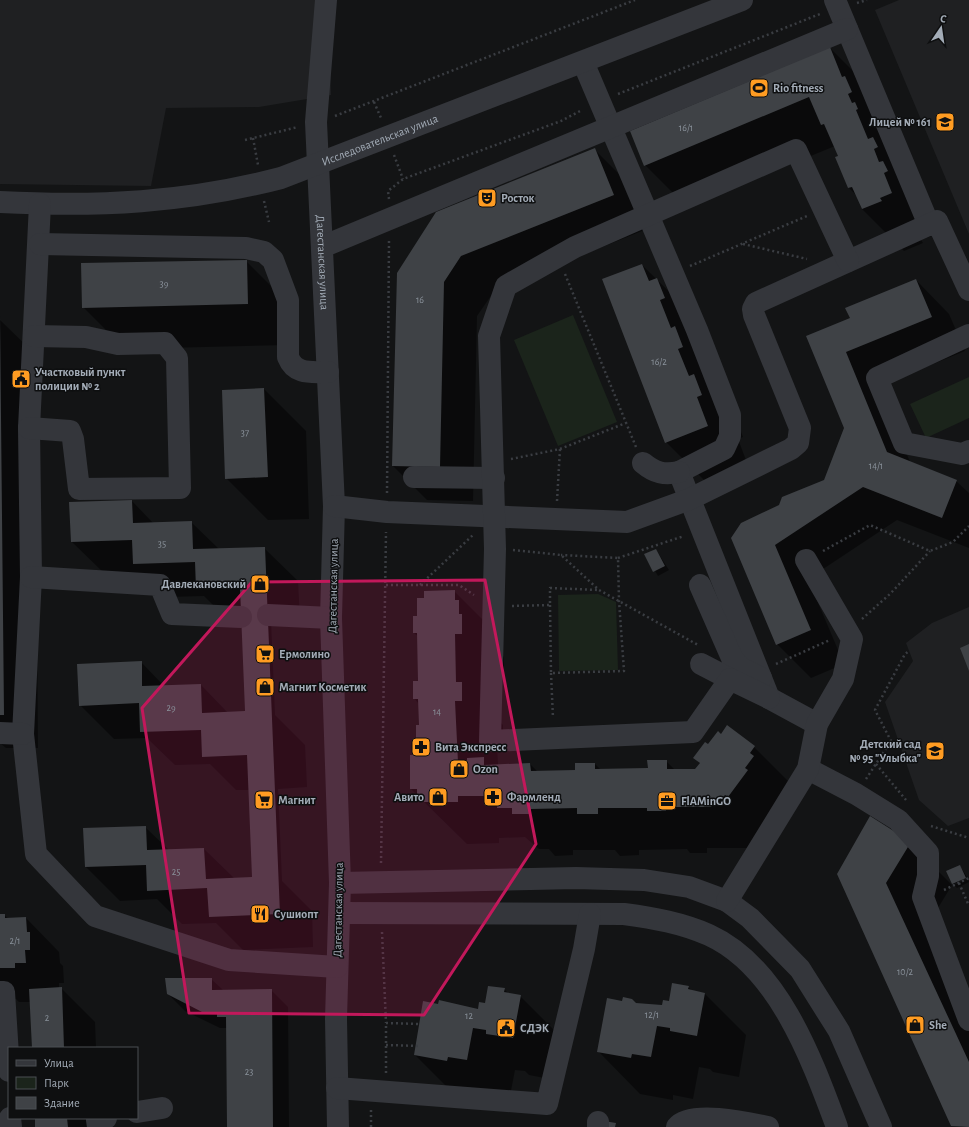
<svg xmlns="http://www.w3.org/2000/svg" width="969" height="1127" viewBox="0 0 969 1127" font-family="'Alegreya Sans',sans-serif">
<style>
.built{fill:#1f2022}
.green{fill:#1b241b}
.shadow{fill:#0007}
.building{fill:#3f4246}
.lines{fill:none;stroke-linecap:round;stroke-linejoin:round}
.path{stroke:#3a3d42;stroke-width:2.5;stroke-dasharray:2 3;stroke-linecap:butt}
.minor{stroke:#34363b;stroke-width:22}
.marked{fill:#c2185b;fill-opacity:0.2;stroke:#c2185b;stroke-width:3;stroke-linejoin:round}
.labels{text-anchor:middle;dominant-baseline:central;stroke-width:3;stroke-linejoin:round;paint-order:stroke}
.number-label{font-size:10px;fill:#8a929b}
.poi-label{font-size:12px;font-weight:bold;fill:#a3acb7;stroke:#0e0f10;text-anchor:start}
.street-label{font-size:12px;fill:#a3acb7;stroke:#0e0f10}
</style>
<rect width="100%" height="100%" fill="#131415"/>
<path class="built" d="M 0,0 L 326,0 L 329,27 L 331,95 L 259,107 L 166,108 L 151,186 L 0,184 Z
M 899,0 L 969,0 L 969,234 L 875,10 Z
M 969,607 L 969,818 L 948,826 L 919,800 L 885,702 L 913,661 L 906,643 L 932,623 Z"/>
<path class="green" d="M 573,315 L 617,422 L 558,446 L 514,340 Z
M 969,377 L 969,418 L 926,438 L 910,404 Z
M 598,594 L 616,602 L 618,670 L 559,671 L 558,595 Z"/>
<path class="shadow" d="M 830,48 L 872,90 L 934,235 L 921,240 L 923,243 L 904,251 L 862,209 L 857,196 L 849,188 L 835,146 L 687,207 L 645,165 Z
M 595,150 L 628,183 L 647,229 L 495,290 L 477,316 L 473,501 L 427,500 L 393,466 L 398,273 Z
M 246,261 L 288,303 L 289,345 L 125,349 L 83,307 Z
M 642,265 L 699,321 L 743,437 L 738,439 L 749,468 L 708,484 L 666,442 Z
M 916,280 L 949,314 L 965,351 L 879,386 L 910,462 L 956,481 L 969,493 L 969,548 L 897,520 L 808,579 L 844,664 L 811,678 L 777,644 L 732,538 L 780,506 L 824,481 L 845,428 L 808,337 L 851,319 Z
M 0,320 L 35,354 L 38,748 L 6,748 L 0,743 Z
M 264,389 L 306,431 L 309,519 L 268,520 L 226,478 Z
M 132,501 L 154,524 L 191,522 L 219,549 L 264,548 L 298,581 L 300,620 L 271,621 L 275,715 L 305,745 L 307,787 L 278,789 L 282,881 L 312,911 L 313,947 L 243,950 L 216,923 L 182,924 L 157,899 L 120,901 L 86,867 L 145,827 L 169,850 L 204,849 L 235,879 L 254,878 L 249,790 L 236,790 L 210,764 L 175,765 L 147,738 L 114,739 L 80,705 L 141,662 L 165,687 L 201,685 L 228,713 L 246,712 L 242,622 L 231,623 L 204,596 L 168,597 L 106,575 L 72,542 Z
M 656,550 L 669,570 L 658,576 L 646,555 Z
M 454,591 L 496,633 L 501,654 L 504,657 L 504,676 L 497,676 L 497,719 L 503,725 L 503,742 L 497,743 L 498,765 L 530,764 L 538,772 L 576,771 L 595,764 L 601,770 L 649,769 L 666,761 L 675,770 L 696,770 L 701,764 L 695,758 L 708,746 L 754,747 L 796,789 L 753,848 L 707,848 L 707,853 L 690,853 L 687,849 L 639,850 L 639,855 L 620,856 L 615,850 L 573,850 L 573,855 L 555,856 L 549,849 L 539,849 L 525,837 L 499,838 L 499,843 L 467,844 L 411,789 L 420,726 L 419,704 L 414,698 L 419,682 L 419,637 L 414,633 L 425,599 Z
M 910,843 L 952,885 L 927,926 L 969,1015 L 969,1127 L 952,1126 L 838,874 Z
M 960,866 L 967,877 L 954,884 L 948,871 Z
M 968,879 L 969,882 L 957,888 L 954,885 Z
M 0,915 L 4,915 L 9,919 L 26,918 L 59,952 L 60,963 L 63,966 L 64,983 L 59,983 L 59,988 L 61,988 L 95,1022 L 96,1048 L 33,1048 L 31,1002 L 19,1002 L 16,999 L 0,998 Z
M 211,979 L 223,990 L 271,990 L 288,1007 L 289,1127 L 228,1127 L 227,1028 L 220,1028 L 185,1011 L 168,994 Z
M 688,987 L 693,991 L 704,993 L 746,1035 L 739,1077 L 713,1072 L 710,1069 L 699,1067 L 693,1099 L 673,1095 L 673,1100 L 640,1094 L 599,1052 L 636,1004 L 663,1006 Z
M 504,989 L 509,994 L 520,996 L 562,1038 L 555,1080 L 529,1075 L 525,1071 L 515,1070 L 509,1101 L 457,1097 L 415,1055 L 479,1010 Z
M 36,1118 L 99,1118 L 100,1127 L 36,1127 Z"/>
<path class="building" d="M 830,47 L 842,77 L 845,76 L 852,92 L 848,94 L 852,103 L 855,102 L 858,109 L 856,110 L 868,139 L 873,137 L 878,147 L 874,149 L 879,162 L 883,161 L 888,171 L 884,173 L 892,193 L 880,198 L 882,201 L 862,209 L 852,187 L 848,188 L 835,157 L 838,156 L 824,124 L 821,125 L 809,97 L 644,166 L 630,131 Z
M 595,148 L 614,195 L 461,256 L 444,282 L 440,467 L 392,466 L 397,273 L 436,212 Z
M 247,260 L 248,304 L 82,308 L 81,263 Z
M 642,264 L 649,281 L 657,278 L 665,298 L 660,300 L 671,328 L 675,326 L 683,347 L 678,349 L 689,376 L 694,374 L 702,395 L 697,397 L 708,426 L 665,443 L 602,279 Z
M 916,279 L 932,317 L 846,352 L 887,452 L 957,480 L 942,518 L 863,487 L 775,545 L 811,630 L 776,645 L 731,538 L 741,523 L 779,505 L 782,497 L 824,480 L 844,428 L 806,336 L 850,318 L 845,308 Z
M 0,316 L 4,715 L 0,715 Z
M 264,388 L 268,477 L 225,479 L 222,390 Z
M 132,500 L 133,523 L 192,521 L 193,549 L 265,547 L 280,914 L 209,917 L 207,888 L 147,891 L 146,865 L 85,867 L 83,828 L 146,826 L 147,850 L 204,848 L 206,879 L 252,877 L 247,755 L 202,757 L 201,730 L 140,732 L 139,703 L 79,706 L 77,664 L 142,661 L 142,686 L 201,684 L 202,713 L 245,711 L 240,588 L 196,589 L 195,562 L 133,564 L 132,540 L 71,542 L 69,502 Z
M 656,549 L 665,566 L 653,572 L 644,554 Z
M 455,590 L 455,600 L 459,600 L 459,614 L 462,614 L 462,634 L 455,634 L 456,682 L 462,682 L 462,701 L 455,701 L 458,762 L 467,762 L 467,758 L 484,757 L 484,765 L 530,763 L 531,771 L 575,770 L 575,763 L 595,763 L 595,769 L 648,768 L 647,760 L 667,760 L 667,769 L 695,769 L 700,763 L 693,758 L 705,742 L 708,744 L 718,731 L 721,734 L 727,725 L 755,746 L 750,753 L 754,756 L 745,768 L 748,770 L 728,797 L 725,795 L 721,800 L 717,798 L 711,807 L 666,807 L 666,811 L 647,811 L 647,808 L 598,808 L 598,814 L 577,814 L 577,808 L 531,809 L 531,814 L 512,814 L 512,808 L 497,808 L 497,801 L 488,802 L 488,796 L 458,796 L 458,802 L 424,802 L 424,795 L 417,795 L 417,789 L 410,789 L 410,755 L 416,755 L 416,725 L 419,725 L 418,699 L 413,699 L 413,681 L 418,681 L 417,633 L 413,633 L 413,616 L 417,616 L 417,598 L 424,598 L 424,591 Z
M 969,644 L 969,671 L 960,648 Z
M 870,816 L 911,842 L 886,883 L 969,1062 L 969,1127 L 951,1126 L 837,874 Z
M 960,865 L 966,878 L 952,884 L 946,871 Z
M 0,914 L 5,914 L 5,918 L 26,917 L 27,932 L 30,932 L 30,950 L 25,950 L 26,963 L 15,963 L 15,968 L 0,968 Z
M 165,978 L 212,978 L 212,990 L 272,989 L 273,1127 L 227,1127 L 226,1017 L 217,1017 L 217,1012 L 202,1012 L 167,994 Z
M 672,983 L 689,986 L 688,989 L 705,993 L 697,1036 L 670,1031 L 670,1028 L 657,1026 L 651,1057 L 632,1054 L 631,1058 L 597,1052 L 607,998 L 622,1001 L 623,997 L 632,999 L 636,1003 L 662,1005 L 663,1000 L 669,1001 Z
M 488,986 L 505,988 L 504,992 L 521,995 L 513,1038 L 486,1034 L 486,1030 L 473,1028 L 467,1060 L 448,1057 L 447,1061 L 414,1055 L 423,1001 L 438,1004 L 439,1000 L 478,1009 L 479,1002 L 485,1003 Z
M 62,987 L 64,1048 L 32,1048 L 29,989 Z
M 35,1118 L 67,1118 L 68,1127 L 35,1127 Z
M 604,1121 L 616,1123 L 615,1127 L 603,1127 Z"/>
<g class="lines">
<path class="path" d="M 857,3 L 867,0
M 618,94 L 820,14
M 374,102 L 381,118
M 335,116 L 635,0
M 253,138 L 258,165
M 245,140 L 298,127
M 394,155 L 403,179
M 389,199 L 388,191 L 403,179 L 561,121 L 582,110
M 264,201 L 269,222
M 743,244 L 807,259
M 690,266 L 807,216
M 565,274 L 636,447
M 511,459 L 560,449 L 626,423
M 387,493 L 389,240
M 557,501 L 560,449
M 513,550 L 561,555 L 599,590 L 698,645
M 823,551 L 870,525 L 930,551 L 953,542 L 969,526
M 618,558 L 684,536
M 386,585 L 459,585 L 474,595
M 420,585 L 473,535
M 550,605 L 551,673 L 624,671 L 619,601 L 618,558 L 561,555
M 512,606 L 550,605 L 550,588 L 598,590
M 862,619 L 890,594 L 930,551
M 776,664 L 830,640
M 551,673 L 553,718
M 876,764 L 906,800
M 866,779 L 891,741 L 875,710 L 905,654 L 909,651
M 931,826 L 969,838
M 381,863 L 386,532
M 959,883 L 969,906
M 944,890 L 969,878
M 382,932 L 386,1023
M 386,1045 L 421,1046
M 386,1073 L 386,1023 L 419,1024
M 371,1110 L 371,1127"/>
<g class="minor">
<path id="s1" d="M 326,0 L 316,122 L 334,506 L 331,618 L 340,883 L 336,1019 L 338,1127"/>
<path d="M 835,0 L 929,225"/>
<path d="M 583,62 L 697,330 L 730,415 L 730,436 L 724,449 L 679,472 L 769,698 L 817,724"/>
<path id="s2" d="M 0,202 C 98,207 185,203 281,178 L 742,0"/>
<path d="M 40,204 L 29,428 L 31,577 L 23,734 L 36,854 L 95,916 L 229,960 L 337,967"/>
<path d="M 40,244 L 246,248 L 264,252 L 273,260 L 288,300 L 288,357 C 295,375 311,372 328,372"/>
<path d="M 322,247 L 847,29"/>
<path d="M 969,335 L 877,378 L 904,443 L 962,454 L 969,451"/>
<path d="M 29,428 L 70,431 L 73,439 L 79,489 L 180,488 L 177,358 L 165,343 L 118,344 L 86,337 L 34,336"/>
<path d="M 643,463 C 655,473 664,475 679,472"/>
<path d="M 414,477 L 494,478"/>
<path d="M 334,506 L 387,512 L 627,522 L 690,499 L 791,449 L 798,443 L 800,428 L 754,315 L 753,309 L 756,303 L 937,221 L 969,290"/>
<path d="M 31,577 L 160,585 L 172,614 L 241,617"/>
<path d="M 700,585 L 732,658 L 741,668 L 761,678"/>
<path d="M 268,615 L 331,618"/>
<path d="M 701,664 L 730,679"/>
<path d="M 769,698 L 730,679 L 693,732 L 490,741 L 495,549 L 489,336 L 506,286 L 575,247 L 796,150 L 848,261"/>
<path d="M 0,733 L 23,734"/>
<path d="M 808,769 L 856,794 L 898,820 L 928,853 L 928,876 L 923,897 L 969,1020"/>
<path d="M 340,883 L 576,878 L 644,880 L 689,887 L 727,901 L 750,918 L 800,969 L 839,1031 L 881,1127"/>
<path d="M 727,901 L 808,769 L 817,724 L 843,679 L 852,639 L 806,560"/>
<path d="M 340,913 L 624,914 C 654,918 682,923 709,935 C 779,967 812,1060 837,1127"/>
<path d="M 0,992 L 4,992 L 9,1071"/>
<path d="M 337,1088 L 547,1104 L 584,949 L 590,914"/>
<path d="M 137,1112 L 162,1108"/>
<path d="M 10,1118 L 11,1127"/>
<path d="M 98,1127 L 97,1120 L 106,1118"/>
<path d="M 598,1127 L 598,1122"/>
<path d="M 677,1127 C 690,1110 749,1123 768,1127"/>
</g>
</g>
<path class="marked" d="M 485,580 L 536,844 L 424,1015 L 189,1013 L 142,708 L 252,582 Z"/>
<defs>
<symbol id="stadium-square" viewBox="-11 -11 22 22"><rect x="-9" y="-9" width="18" height="18" rx="4" fill="#ff9c22" stroke="#0e0f10"/><path d="M0-5a6.5 5 0 1 0 0 10a6.5 5 0 1 0 0-10ZM-3.5-1.8h7v3.6h-7Z" fill="#111"/></symbol>
<symbol id="school-square" viewBox="-11 -11 22 22"><rect x="-9" y="-9" width="18" height="18" rx="4" fill="#ff9c22" stroke="#0e0f10"/><path d="M0-5L7-2L0 1L-7-2ZM-4 1L0 2.5L4 1V4Q0 6-4 4Z" fill="#111"/></symbol>
<symbol id="theatre-square" viewBox="-11 -11 22 22"><rect x="-9" y="-9" width="18" height="18" rx="4" fill="#ff9c22" stroke="#0e0f10"/><path d="M-5-5.5Q0-4 5-5.5V0Q5 5 0 6Q-5 5-5 0ZM-3.3-2.5H-1v1.5H-3.3ZM1-2.5H3.3v1.5H1ZM-2.8 1Q0 5.5 2.8 1Z" fill="#111"/></symbol>
<symbol id="civic-square" viewBox="-11 -11 22 22"><rect x="-9" y="-9" width="18" height="18" rx="4" fill="#ff9c22" stroke="#0e0f10"/><path d="M-.6-6.5H3V-4.5H.6V-3L4-1V1h2V6H-6V1h2V-1L-.6-3ZM-1.2 2.5V6h2.4V2.5Z" fill="#111"/></symbol>
<symbol id="shop-square" viewBox="-11 -11 22 22"><rect x="-9" y="-9" width="18" height="18" rx="4" fill="#ff9c22" stroke="#0e0f10"/><path d="M-5-2.5h2.3a2.7 3.5 0 0 1 5.4 0H5L5.5 6h-11ZM-1.5-2.5h3a1.5 2.3 0 0 0-3 0Z" fill="#111"/></symbol>
<symbol id="supermarket-square" viewBox="-11 -11 22 22"><rect x="-9" y="-9" width="18" height="18" rx="4" fill="#ff9c22" stroke="#0e0f10"/><path d="M-6-5.5h2.5l.6 2H6L4.5 2H-2.5L-4.4-4H-6ZM-1.5 3.2a1.3 1.3 0 1 0 .1 0ZM3 3.2a1.3 1.3 0 1 0 .1 0Z" fill="#111"/></symbol>
<symbol id="pharmacy-square" viewBox="-11 -11 22 22"><rect x="-9" y="-9" width="18" height="18" rx="4" fill="#ff9c22" stroke="#0e0f10"/><path d="M-2-6h4v4h4v4h-4v4h-4v-4h-4v-4h4Z" fill="#111"/></symbol>
<symbol id="office-square" viewBox="-11 -11 22 22"><rect x="-9" y="-9" width="18" height="18" rx="4" fill="#ff9c22" stroke="#0e0f10"/><path d="M-6-3h4V-5.5h4V-3h4V5H-6ZM-1-4.5V-3h2v-1.5ZM-6 0V1H6V0Z" fill="#111"/></symbol>
<symbol id="restaurant-square" viewBox="-11 -11 22 22"><rect x="-9" y="-9" width="18" height="18" rx="4" fill="#ff9c22" stroke="#0e0f10"/><path d="M-5-6h1v4h1v-4h1v4h1v-4h1v5L-1.5 .5V6h-2V.5L-5-1ZM5-6V6H3V1.5H1.5Q1.5-4 5-6Z" fill="#111"/></symbol>
</defs>
<g fill-rule="evenodd">
<use href="#stadium-square" x="748" y="77" width="22" height="22"/>
<use href="#school-square" x="934" y="111" width="22" height="22"/>
<use href="#theatre-square" x="476" y="187" width="22" height="22"/>
<use href="#civic-square" x="10" y="368" width="22" height="22"/>
<use href="#shop-square" x="249" y="573" width="22" height="22"/>
<use href="#supermarket-square" x="254" y="643" width="22" height="22"/>
<use href="#shop-square" x="254" y="676" width="22" height="22"/>
<use href="#pharmacy-square" x="410" y="736" width="22" height="22"/>
<use href="#school-square" x="924" y="740" width="22" height="22"/>
<use href="#shop-square" x="448" y="758" width="22" height="22"/>
<use href="#shop-square" x="427" y="786" width="22" height="22"/>
<use href="#pharmacy-square" x="482" y="786" width="22" height="22"/>
<use href="#supermarket-square" x="253" y="789" width="22" height="22"/>
<use href="#office-square" x="656" y="790" width="22" height="22"/>
<use href="#restaurant-square" x="249" y="903" width="22" height="22"/>
<use href="#shop-square" x="904" y="1014" width="22" height="22"/>
<use href="#civic-square" x="495" y="1017" width="22" height="22"/>
</g>
<g class="labels">
<g class="number-label">
<text x="686" y="128">16/1</text>
<text x="164" y="284">39</text>
<text x="420" y="300">16</text>
<text x="659" y="362">16/2</text>
<text x="245" y="433">37</text>
<text x="876" y="466">14/1</text>
<text x="162" y="544">35</text>
<text x="171" y="708">29</text>
<text x="437" y="712">14</text>
<text x="176" y="872">25</text>
<text x="15" y="941">2/1</text>
<text x="905" y="972">10/2</text>
<text x="652" y="1015">12/1</text>
<text x="469" y="1016">12</text>
<text x="47" y="1018">2</text>
<text x="249" y="1072">23</text>
</g>
<g class="poi-label">
<text x="773" y="88">Rio fitness</text>
<text x="931" y="122" text-anchor="end">Лицей № 161</text>
<text x="501" y="198">Росток</text>
<text x="35" y="372">Участковый пункт<tspan x="35" dy="14">полиции № 2</tspan></text>
<text x="246" y="584" text-anchor="end">Давлекановский</text>
<text x="279" y="654">Ермолино</text>
<text x="279" y="687">Магнит Косметик</text>
<text x="921" y="744" text-anchor="end">Детский сад<tspan x="921" dy="14">№ 95 "Улыбка"</tspan></text>
<text x="435" y="747">Вита Экспресс</text>
<text x="473" y="769">Ozon</text>
<text x="424" y="797" text-anchor="end">Авито</text>
<text x="507" y="797">Фармленд</text>
<text x="278" y="800">Магнит</text>
<text x="681" y="801">FlAMinGO</text>
<text x="274" y="914">Сушиопт</text>
<text x="929" y="1025">She</text>
<text x="520" y="1028">СДЭК</text>
</g>
<g class="street-label">
<text stroke="none"><textPath href="#s2" startOffset="389">Исследовательская улица</textPath></text>
<text stroke="none"><textPath href="#s1" startOffset="263">Дагестанская улица</textPath></text>
<text transform="translate(333 586) rotate(-89)">Дагестанская улица</text>
<text transform="translate(338 910) rotate(-89)">Дагестанская улица</text>
</g>
</g>
<rect x="8" y="1047" width="130" height="72" fill="#0e0f10" stroke="#4a4e53"/>
<rect x="16" y="1060" width="20" height="6" fill="#34363b" stroke="#4a4e53"/>
<text x="44" y="1067" font-size="12" fill="#a3acb7">Улица</text>
<rect x="16" y="1077" width="20" height="12" fill="#1b241b" stroke="#4a4e53"/>
<text x="44" y="1087" font-size="12" fill="#a3acb7">Парк</text>
<rect x="16" y="1097" width="20" height="12" fill="#3f4246" stroke="#4a4e53"/>
<text x="44" y="1107" font-size="12" fill="#a3acb7">Здание</text>
<g transform="translate(941 28) rotate(13)" stroke="#0e0f10" stroke-width="3" paint-order="stroke">
<path d="M0-3L7 15L0 10L-7 15Z" fill="#a3acb7"/>
<text y="-6" font-size="11" font-weight="bold" text-anchor="middle" fill="#a3acb7">С</text>
</g>
</svg>
